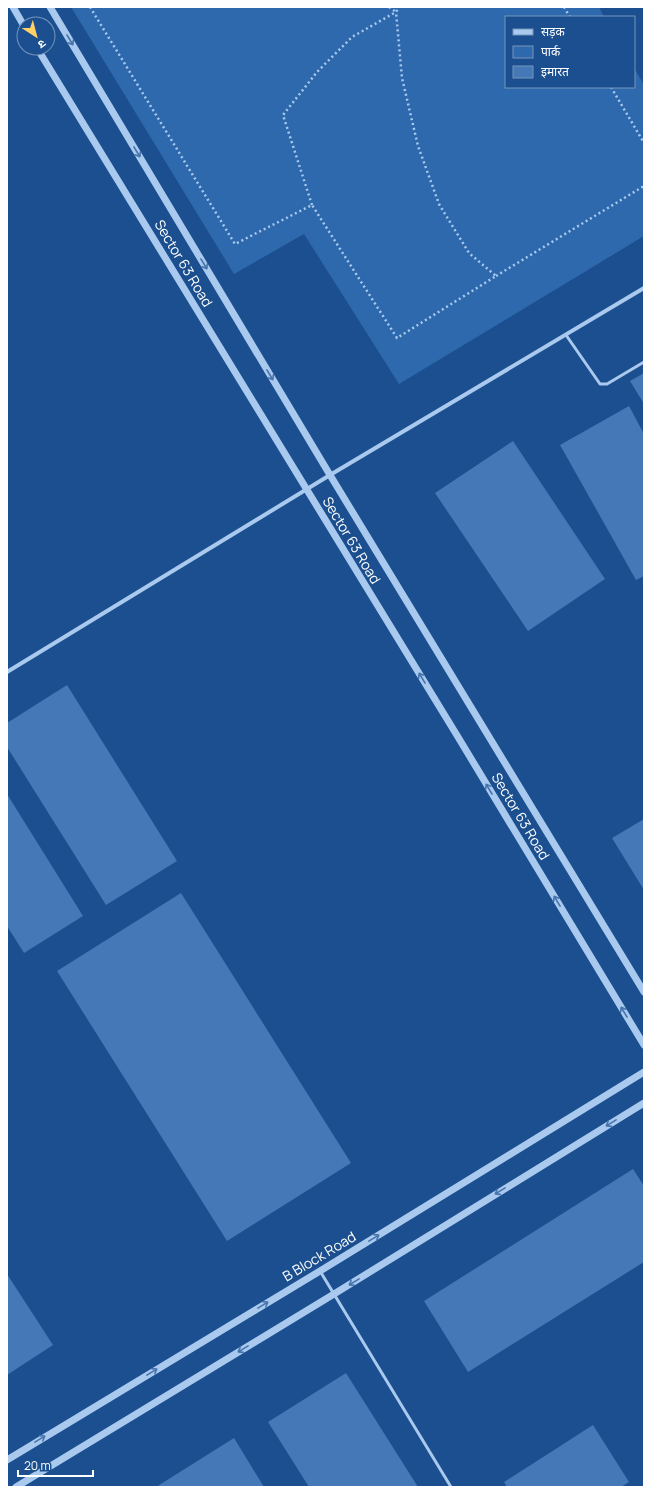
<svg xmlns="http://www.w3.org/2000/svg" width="651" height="1494" viewBox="0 0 651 1494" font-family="Manrope,'Noto Sans Devanagari',sans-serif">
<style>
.green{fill:#2e69ad}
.building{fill:#4478b7}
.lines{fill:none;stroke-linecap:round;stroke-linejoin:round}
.path{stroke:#a9c9ee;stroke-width:2.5;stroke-dasharray:2 3;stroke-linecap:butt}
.service{stroke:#a9c9ee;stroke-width:3}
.minor{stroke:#a9c9ee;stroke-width:4}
.tertiary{stroke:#a9c9ee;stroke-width:7}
.oneway{stroke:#4674ac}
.labels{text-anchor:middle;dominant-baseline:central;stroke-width:3;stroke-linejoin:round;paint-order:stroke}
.street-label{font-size:14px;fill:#fff;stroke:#1b4f8f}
</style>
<rect width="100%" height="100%" fill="#1b4f8f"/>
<path class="green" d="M 71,7 L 599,7 L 604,17 L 506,17 L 506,87 L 634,87 L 634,68 L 644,85 L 644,236 L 399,384 L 304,234 L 234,274 Z"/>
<path class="building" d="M 644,373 L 644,404 L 630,381 Z
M 629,406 L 644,434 L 644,576 L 636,580 L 560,445 Z
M 513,441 L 605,579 L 528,631 L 435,493 Z
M 67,685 L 177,861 L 106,905 L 7,747 L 7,723 Z
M 7,794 L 83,916 L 24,953 L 7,926 Z
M 644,819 L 644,890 L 612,838 Z
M 181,893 L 351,1163 L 227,1241 L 57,971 Z
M 633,1169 L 644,1186 L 644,1262 L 468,1372 L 424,1301 Z
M 7,1274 L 53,1345 L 7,1375 Z
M 346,1373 L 418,1487 L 309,1487 L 268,1422 Z
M 593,1425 L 629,1482 L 621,1487 L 507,1487 L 504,1482 Z
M 234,1438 L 264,1487 L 156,1487 Z"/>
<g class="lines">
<path class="path" d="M 90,7 L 235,244 L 312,205 L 397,338 L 496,276 L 469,253 L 439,204 L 418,146 L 402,78 L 396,12 L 399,7
M 389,7 L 396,12
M 564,7 L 570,17
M 611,87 L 644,143
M 312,205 L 283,115 L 317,72 L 352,37 L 396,12
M 496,276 L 644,186"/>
<path class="service" d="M 566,335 L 600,384 L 607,384 L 644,362
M 320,1271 L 451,1487"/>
<path class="minor" d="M 7,672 L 330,475 L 644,288"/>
<path class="tertiary" d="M 13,7 L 24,26
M 50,7 L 330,475 L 644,992
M 37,48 L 458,737 L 644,1045
M 7,1460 L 320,1271 L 644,1072
M 16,1487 L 334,1294 L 644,1103"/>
</g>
<defs><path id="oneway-shaft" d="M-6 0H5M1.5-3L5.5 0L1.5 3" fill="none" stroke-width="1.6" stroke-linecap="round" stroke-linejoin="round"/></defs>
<g class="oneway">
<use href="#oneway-shaft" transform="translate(70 40) rotate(59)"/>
<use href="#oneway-shaft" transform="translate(137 152) rotate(59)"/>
<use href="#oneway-shaft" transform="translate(204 264) rotate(59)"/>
<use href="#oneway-shaft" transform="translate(270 375) rotate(59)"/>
<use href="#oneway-shaft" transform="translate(422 678) rotate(-121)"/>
<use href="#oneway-shaft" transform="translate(489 789) rotate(-121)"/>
<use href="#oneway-shaft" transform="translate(557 901) rotate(-121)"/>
<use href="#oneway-shaft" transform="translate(624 1012) rotate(-121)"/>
<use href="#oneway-shaft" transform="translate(611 1123) rotate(148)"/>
<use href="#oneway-shaft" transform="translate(500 1191) rotate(148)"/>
<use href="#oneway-shaft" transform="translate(374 1238) rotate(-31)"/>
<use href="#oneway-shaft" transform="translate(354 1282) rotate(148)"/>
<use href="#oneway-shaft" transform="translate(263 1305) rotate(-31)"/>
<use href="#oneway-shaft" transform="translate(243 1349) rotate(149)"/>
<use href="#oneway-shaft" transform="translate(152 1372) rotate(-31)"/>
<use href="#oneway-shaft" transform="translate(40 1439) rotate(-31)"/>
</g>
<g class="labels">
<g class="street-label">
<text transform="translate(184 263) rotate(59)">Sector 63 Road</text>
<text transform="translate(352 540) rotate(59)">Sector 63 Road</text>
<text transform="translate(521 816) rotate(59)">Sector 63 Road</text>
<text transform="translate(319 1256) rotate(-31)">B Block Road</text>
</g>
</g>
<rect width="651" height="1494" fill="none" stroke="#ffffff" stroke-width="16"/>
<rect x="505" y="16" width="130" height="72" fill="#1b4f8f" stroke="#7695bc"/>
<rect x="513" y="29" width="20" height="6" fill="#a9c9ee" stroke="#7695bc"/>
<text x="541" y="36" font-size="12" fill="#ffffff">सड़क</text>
<rect x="513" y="46" width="20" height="12" fill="#2e69ad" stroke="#7695bc"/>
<text x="541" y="56" font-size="12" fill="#ffffff">पार्क</text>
<rect x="513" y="66" width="20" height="12" fill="#4478b7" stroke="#7695bc"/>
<text x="541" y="76" font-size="12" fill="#ffffff">इमारत</text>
<g transform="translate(36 36) rotate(144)"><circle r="19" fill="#1b4f8f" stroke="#7695bc"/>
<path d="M0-3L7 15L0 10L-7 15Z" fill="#ffd166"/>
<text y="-6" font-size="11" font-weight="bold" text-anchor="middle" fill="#ffffff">उ</text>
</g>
<path d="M18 1470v6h75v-6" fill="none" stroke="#ffffff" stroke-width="2"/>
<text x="24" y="1470" font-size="12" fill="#ffffff" stroke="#1b4f8f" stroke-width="3" paint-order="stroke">20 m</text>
</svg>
